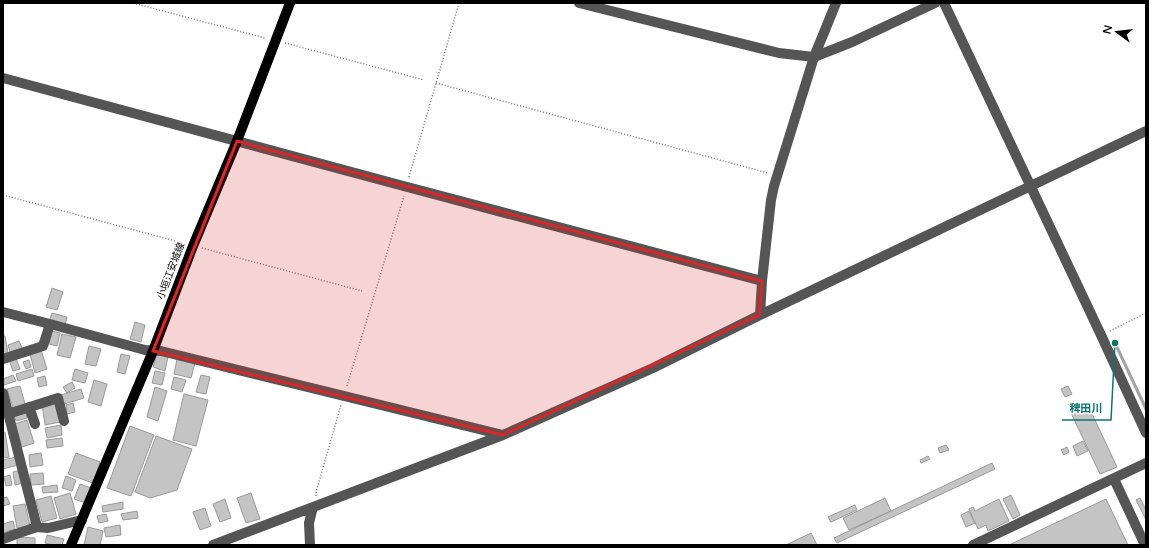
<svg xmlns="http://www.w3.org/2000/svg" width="1149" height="548" viewBox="0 0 1149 548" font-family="'Varela Round','Noto Sans JP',sans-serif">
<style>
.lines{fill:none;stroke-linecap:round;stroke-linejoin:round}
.stream{stroke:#a3a3a3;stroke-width:3}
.building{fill:#c4c4c4;stroke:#999}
.path{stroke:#777;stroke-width:1.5;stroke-dasharray:1 2;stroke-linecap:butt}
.minor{stroke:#555;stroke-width:10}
.major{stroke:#000;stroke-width:10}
.marked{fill:#d62828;fill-opacity:0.2;stroke:#d62828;stroke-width:3;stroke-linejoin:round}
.labels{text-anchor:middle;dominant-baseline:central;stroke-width:3;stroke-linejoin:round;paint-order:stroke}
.street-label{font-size:10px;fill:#000;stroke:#fff}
.leader{fill:none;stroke:#0f766e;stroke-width:1.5}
.callout-dot{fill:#0f766e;stroke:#fff;stroke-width:1.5}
.callout-label{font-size:11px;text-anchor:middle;font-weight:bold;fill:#0f766e;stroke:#fff;stroke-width:3;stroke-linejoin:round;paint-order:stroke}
</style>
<rect width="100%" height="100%" fill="#fff"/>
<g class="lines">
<path class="stream" d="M 1115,343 L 1146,409"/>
</g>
<path class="building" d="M 52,288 L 63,292 L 57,310 L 46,307 Z
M 52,313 L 67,317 L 65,325 L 49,322 Z
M 135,322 L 145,325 L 141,342 L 130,339 Z
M 52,331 L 60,333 L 57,346 L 49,344 Z
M 62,334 L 76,337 L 70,358 L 57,355 Z
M 3,336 L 5,336 L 8,353 L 3,354 Z
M 19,341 L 22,348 L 10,352 L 8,345 Z
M 89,346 L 101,349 L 96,366 L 85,364 Z
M 41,350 L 47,369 L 35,373 L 30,354 Z
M 121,354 L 130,356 L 125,374 L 117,372 Z
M 157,354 L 168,357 L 165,371 L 153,367 Z
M 16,358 L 20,369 L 13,371 L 9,360 Z
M 177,359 L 195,363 L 191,378 L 174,374 Z
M 29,360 L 31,367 L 26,369 L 23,362 Z
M 32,369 L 34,376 L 18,381 L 16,374 Z
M 75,369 L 88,373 L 85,383 L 72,380 Z
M 155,371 L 165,373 L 162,385 L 152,383 Z
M 13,375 L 16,381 L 4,385 L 3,379 Z
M 201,375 L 210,377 L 206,394 L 196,392 Z
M 45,376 L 47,385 L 39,387 L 37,378 Z
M 174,377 L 186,380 L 182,392 L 171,389 Z
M 94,380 L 107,384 L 101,406 L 88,402 Z
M 72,382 L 75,388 L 67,393 L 63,387 Z
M 20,386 L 25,404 L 13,408 L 7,389 Z
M 1068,386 L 1072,394 L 1065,397 L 1061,389 Z
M 155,387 L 167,391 L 158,421 L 147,417 Z
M 81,389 L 84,398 L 64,404 L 61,395 Z
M 184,394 L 208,400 L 196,446 L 173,440 Z
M 56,402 L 60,422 L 45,425 L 42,404 Z
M 73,403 L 75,412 L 67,414 L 66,405 Z
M 1087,403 L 1117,467 L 1100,474 L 1070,411 Z
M 25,410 L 27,418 L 16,421 L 13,414 Z
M 27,420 L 34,443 L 22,447 L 15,424 Z
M 61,425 L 62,435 L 47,438 L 45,428 Z
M 130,426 L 154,435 L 131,496 L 107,488 Z
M 5,432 L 9,457 L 3,458 L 3,433 Z
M 156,436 L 192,449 L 177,490 L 150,498 L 135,492 Z
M 62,438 L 63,446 L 47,448 L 46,440 Z
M 1083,441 L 1088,451 L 1077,456 L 1073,446 Z
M 946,445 L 949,450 L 940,453 L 938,448 Z
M 1067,447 L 1069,452 L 1064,455 L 1061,450 Z
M 41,453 L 43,465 L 30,467 L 29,455 Z
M 76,453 L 100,462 L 93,483 L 68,474 Z
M 928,456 L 930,459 L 921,463 L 920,460 Z
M 16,457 L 18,465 L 3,469 L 3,460 Z
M 992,463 L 995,469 L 837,543 L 834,538 Z
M 21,470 L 23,483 L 15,485 L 13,472 Z
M 43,473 L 44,484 L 31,485 L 30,474 Z
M 10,475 L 12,485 L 6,486 L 4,477 Z
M 66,476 L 76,480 L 72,491 L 62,488 Z
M 80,484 L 91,488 L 86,503 L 74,499 Z
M 57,485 L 58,492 L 43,493 L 42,487 Z
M 70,493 L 76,514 L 60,519 L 54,498 Z
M 251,493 L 260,519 L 246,523 L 237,498 Z
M 1011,495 L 1020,515 L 1013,519 L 1003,499 Z
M 51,496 L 57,518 L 42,522 L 36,500 Z
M 7,497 L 10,504 L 3,506 L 3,498 Z
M 885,498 L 891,511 L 849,530 L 843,518 Z
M 1140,498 L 1146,510 L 1146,520 L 1136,500 Z
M 225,499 L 231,518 L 220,522 L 213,504 Z
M 999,499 L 1009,521 L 988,531 L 986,525 L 978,529 L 969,509 L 973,507 L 975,511 Z
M 1106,499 L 1128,545 L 1009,545 Z
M 123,502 L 123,509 L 103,512 L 102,506 Z
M 25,504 L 30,526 L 17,528 L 13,506 Z
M 855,505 L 857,510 L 831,522 L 828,517 Z
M 205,508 L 211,526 L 200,530 L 193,512 Z
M 137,511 L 138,518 L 123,520 L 121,514 Z
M 969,511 L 975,523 L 966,527 L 961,515 Z
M 106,514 L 108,521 L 99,523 L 97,516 Z
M 13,521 L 15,529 L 3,533 L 3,524 Z
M 120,525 L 121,535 L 106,537 L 104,528 Z
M 88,527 L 103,531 L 100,545 L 84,545 Z
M 811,533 L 817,545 L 786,545 Z
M 47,535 L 64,539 L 62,545 L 54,545 L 45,543 Z
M 17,537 L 35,538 L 35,545 L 17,545 Z"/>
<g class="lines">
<path class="path" d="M 133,3 L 265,38
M 285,43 L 424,80
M 436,83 L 768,173
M 409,177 L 459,3
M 3,195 L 183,243
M 202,248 L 362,291
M 1110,331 L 1146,313
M 347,386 L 404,196
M 316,496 L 316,492 L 341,405"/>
<path class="minor" d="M 579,3 L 779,53 L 814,57 L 852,42 L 935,3
M 944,3 L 1101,335 L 1146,433
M 3,78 L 396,184 L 762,281
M 3,312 L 50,324 L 145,350 L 161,351 L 503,435
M 760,315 L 762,281 L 771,200 L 774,186 L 814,57 L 836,3
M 3,359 L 43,346 L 50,324
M 3,393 L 37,527
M 29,407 L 35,424
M 8,414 L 58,398 L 64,421
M 1114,479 L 1145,545
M 3,539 L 16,534 L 37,527 L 48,528 L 82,520
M 213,545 L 503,435 L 653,368 L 760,315 L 1146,131
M 310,545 L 309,523 L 313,507
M 973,545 L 1146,463"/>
<path class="major" d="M 71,545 L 153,351 L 193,246 L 237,141 L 290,3"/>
</g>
<path class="marked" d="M 237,141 L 762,281 L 760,315 L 503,435 L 153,351 Z"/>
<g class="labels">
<g class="street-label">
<text transform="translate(171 271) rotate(-69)">小垣江安城線</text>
</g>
</g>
<path class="leader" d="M1115 343L1111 420H1062"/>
<circle class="callout-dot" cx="1115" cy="343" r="4"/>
<g class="callout-label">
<text x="1086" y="412">稗田川</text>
</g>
<rect width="1149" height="548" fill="none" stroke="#000000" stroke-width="8"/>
<g transform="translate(1117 32) rotate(285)" stroke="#ffffff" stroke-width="3" paint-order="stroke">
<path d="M0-3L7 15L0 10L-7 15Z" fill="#000000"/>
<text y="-6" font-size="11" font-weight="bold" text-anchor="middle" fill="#000000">N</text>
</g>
</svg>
